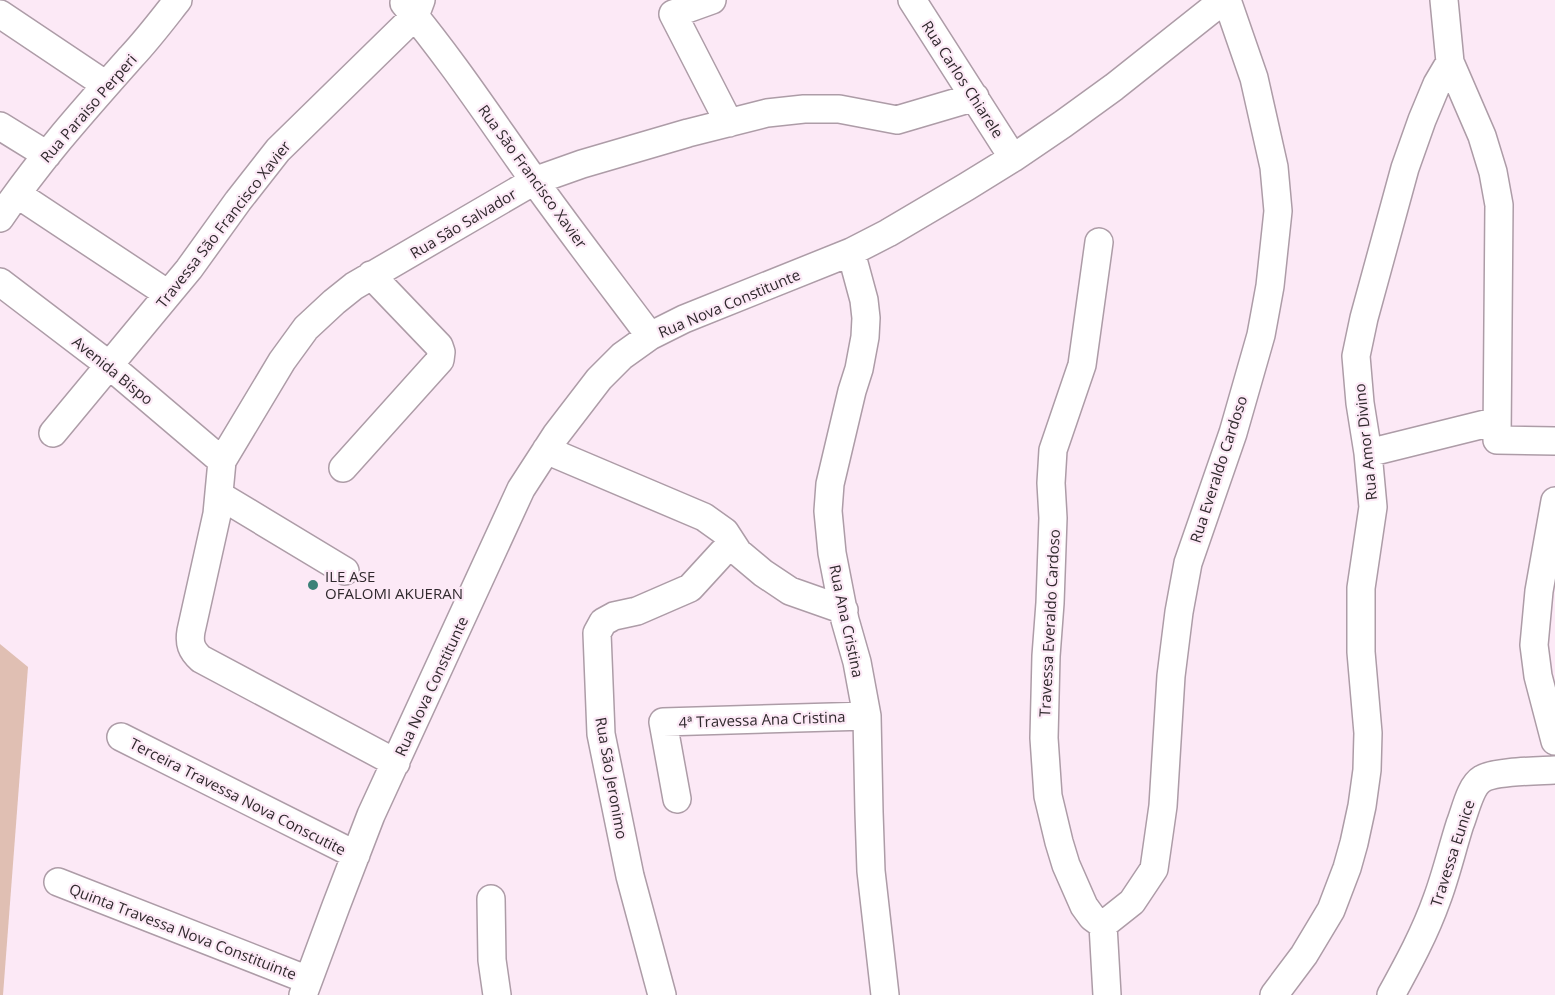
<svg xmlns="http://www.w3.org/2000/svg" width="1555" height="995" viewBox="0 0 1555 995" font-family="'Open Sans',sans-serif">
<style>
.green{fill:#e0bfb3}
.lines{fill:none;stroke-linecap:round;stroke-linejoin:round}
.minor-casing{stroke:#ad9ca7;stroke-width:30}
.minor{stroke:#fff;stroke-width:27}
.poi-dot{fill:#3b8178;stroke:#fce9f6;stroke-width:2}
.labels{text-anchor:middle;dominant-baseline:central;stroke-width:4.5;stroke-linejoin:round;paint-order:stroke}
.street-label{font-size:15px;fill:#30292d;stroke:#fce9f6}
.poi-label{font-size:15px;fill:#30292d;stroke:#fce9f6;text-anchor:start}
</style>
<rect width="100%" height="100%" fill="#fce9f6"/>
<path class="green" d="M 0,644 L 28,667 L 3,995 L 0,995 Z"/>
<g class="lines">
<defs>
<path id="minor" d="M 712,0 L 673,14 L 729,123
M 912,0 L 1013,158
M 1444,0 L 1450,62
M 404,3 C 451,59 491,120 533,179 C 571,232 611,284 650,336
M 0,14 L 106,85
M 0,126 L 47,155
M 17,194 L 168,294
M 0,218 C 39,160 85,109 131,57 C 148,39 163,19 178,0
M 1099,242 L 1082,365 L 1053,450 L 1051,483 L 1053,518 L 1050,603 L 1046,656 L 1044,738 L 1048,796 L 1059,842 L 1066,865 L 1084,906 L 1092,917 L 1103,925
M 851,252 L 864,300 L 866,318 L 865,337 L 859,369 L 852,391 L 830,484 L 828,511 L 832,553 L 845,620 L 857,662 L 867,716 L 869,812 L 871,871 L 885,995
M 0,282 L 109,365 L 222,461
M 53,433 L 189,269 L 238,201 L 278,150 L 415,16 L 421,0
M 546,450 L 704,517 L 725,532 L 738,552
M 1368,453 L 1497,421
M 343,468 L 440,360 L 441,352 L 439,346 L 371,275
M 219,495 L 345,571
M 1555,501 L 1539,591 L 1534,645 L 1538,676 L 1555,741
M 121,737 L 356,855
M 396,763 L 201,659 C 191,650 189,643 191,631 L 217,514 L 222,461 L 282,361 L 306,328 L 334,302 L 354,286 L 534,181 L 582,164 L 688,133 L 767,113 L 804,109 L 839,109 L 897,120 L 975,97
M 677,799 L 663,722 L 867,716
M 58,882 L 308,980
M 491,899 L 492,960 L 497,995
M 1103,925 L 1132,902 L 1154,869 L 1163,806 L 1171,676 L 1179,612 L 1188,563 L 1233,433 L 1261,335 L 1270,286 L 1278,211 L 1274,167 L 1254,78 L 1227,0
M 1103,925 L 1107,995
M 303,995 L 336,906 L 371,815 L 521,489 L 556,435 L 599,379 L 622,356 L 650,336 L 684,319 L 851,252 L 888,233 L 966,187 L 1013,158 L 1063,124 L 1114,87 L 1211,10 L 1227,0
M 662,995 L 630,876 L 601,734 L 597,633 L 603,622 L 614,616 L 637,611 L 690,588 L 723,552 L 731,550 L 738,552 L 763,573 L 790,591 L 844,610
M 1274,995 L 1304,955 L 1331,910 L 1347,868 L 1354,843 L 1362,806 L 1367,770 L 1368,733 L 1361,652 L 1361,588 L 1373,507 L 1368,453 L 1360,403 L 1356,356 L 1364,318 L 1405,168 L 1422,120 L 1437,84 L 1450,62 L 1482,136 L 1493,172 L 1499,205 L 1497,440 L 1555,441
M 1391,995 C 1408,964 1425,933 1437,899 C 1446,875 1452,849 1460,824 C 1465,812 1470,786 1482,779 C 1495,771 1538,771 1555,770"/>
</defs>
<use href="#minor" class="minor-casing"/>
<use href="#minor" class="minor"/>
</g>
<circle class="poi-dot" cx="313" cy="585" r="6"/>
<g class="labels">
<g class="street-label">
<text transform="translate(963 79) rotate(57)">Rua Carlos Chiarele</text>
<text transform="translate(88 108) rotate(-49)">Rua Paraiso Perperi</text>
<text transform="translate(533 176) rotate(54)">Rua São Francisco Xavier</text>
<text transform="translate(463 223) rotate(-31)">Rua São Salvador</text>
<text transform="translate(223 224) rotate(-52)">Travessa São Francisco Xavier</text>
<text transform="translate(729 303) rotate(-23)">Rua Nova Constitunte</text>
<text transform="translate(113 370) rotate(39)">Avenida Bispo</text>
<text transform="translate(1365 442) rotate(-96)">Rua Amor Divino</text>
<text transform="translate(1218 469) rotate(-72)">Rua Everaldo Cardoso</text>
<text transform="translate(847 621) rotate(78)">Rua Ana Cristina</text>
<text transform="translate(1049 623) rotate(-87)">Travessa Everaldo Cardoso</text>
<text transform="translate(431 686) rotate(-65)">Rua Nova Constitunte</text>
<text transform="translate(762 719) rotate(-2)">4ª Travessa Ana Cristina</text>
<text transform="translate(612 778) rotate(80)">Rua São Jeronimo</text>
<text transform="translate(238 796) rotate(27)">Terceira Travessa Nova Conscutite</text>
<text transform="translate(1452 853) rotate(-72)">Travessa Eunice</text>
<text transform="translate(183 931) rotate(21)">Quinta Travessa Nova Constituinte</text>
</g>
<g class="poi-label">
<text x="325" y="576">ILE ASE<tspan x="325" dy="17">OFALOMI AKUERAN</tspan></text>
</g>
</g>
</svg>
